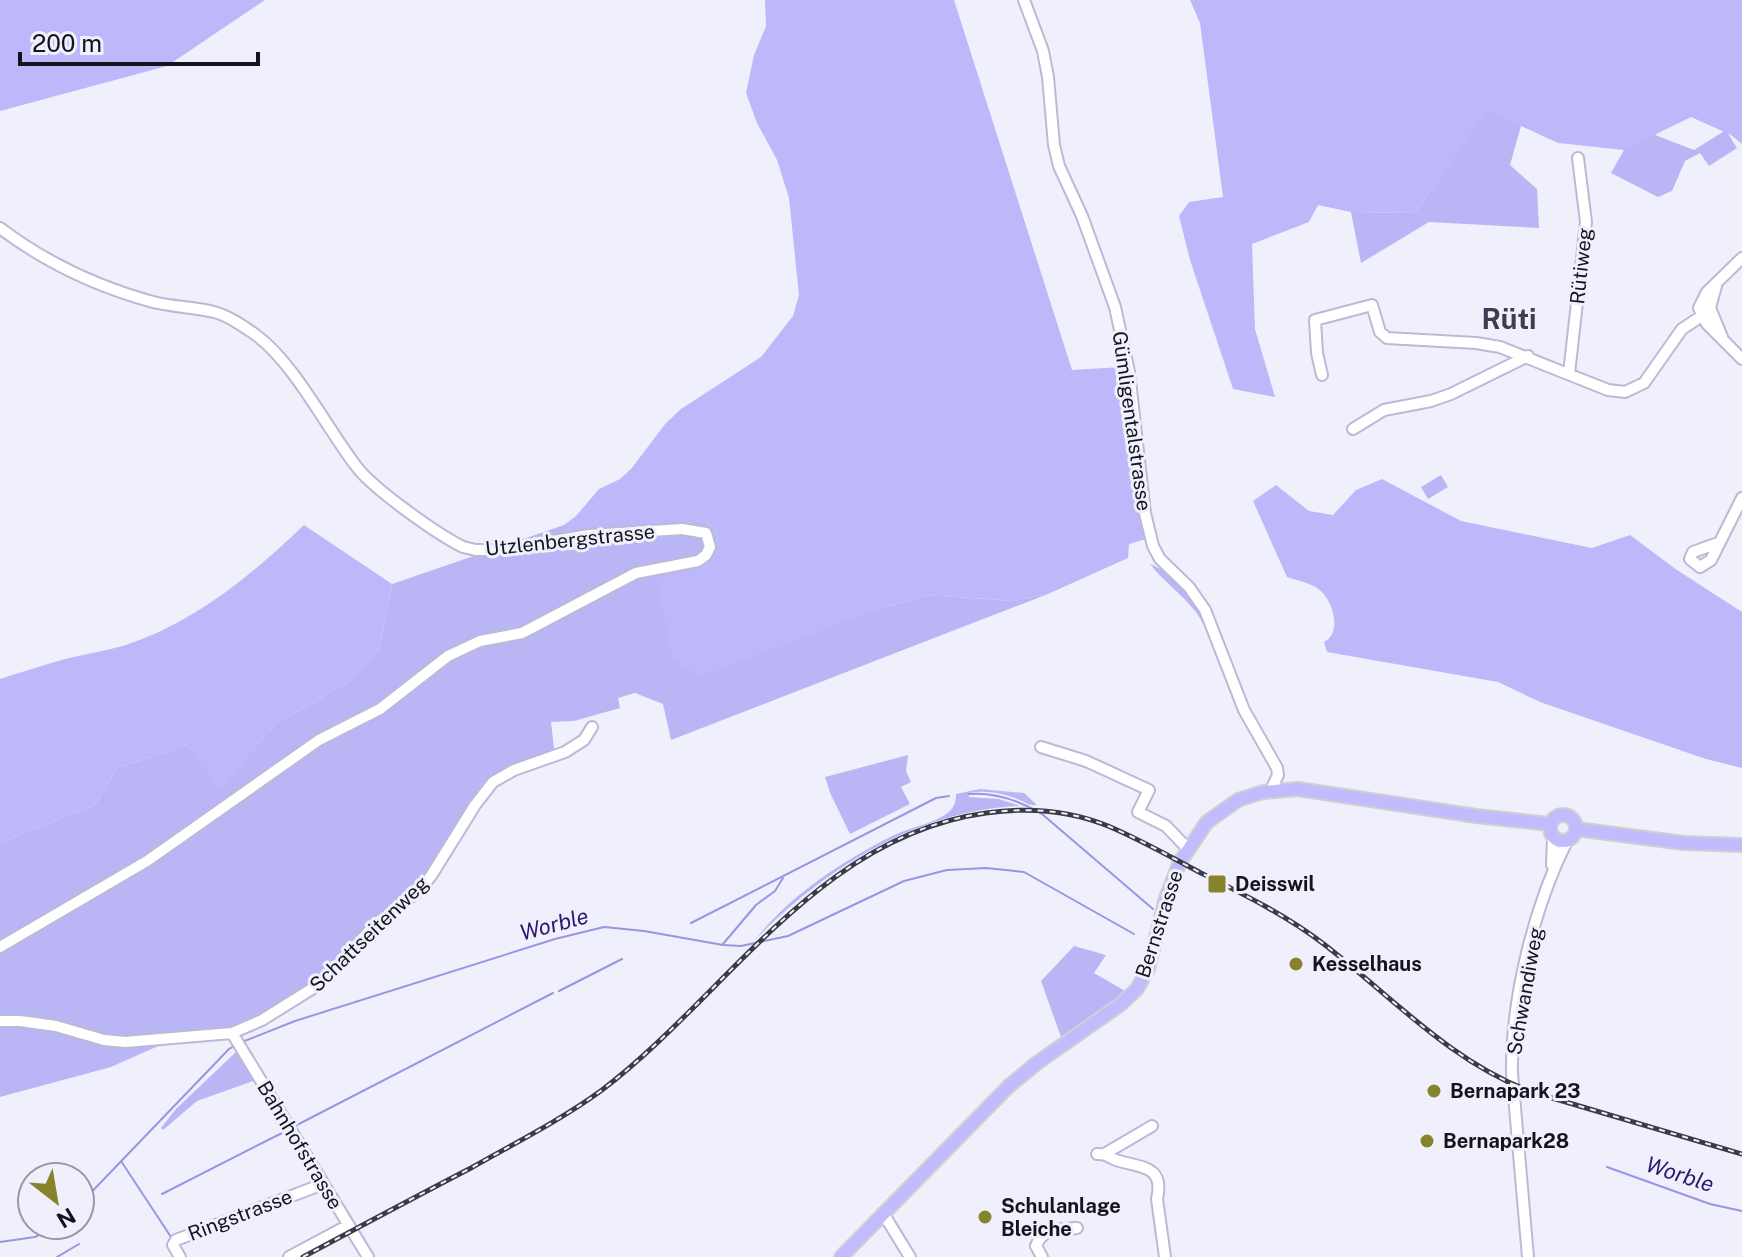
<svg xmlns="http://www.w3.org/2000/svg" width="1742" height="1257" viewBox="0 0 1742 1257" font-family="'Public Sans',sans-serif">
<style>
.green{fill:#bab6f5}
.forest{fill:#bcb8f9}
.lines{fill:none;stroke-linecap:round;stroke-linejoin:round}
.stream{stroke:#9b94e3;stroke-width:2}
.minor-casing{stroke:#bbbad6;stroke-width:14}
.major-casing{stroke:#d0d0d2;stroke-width:16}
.minor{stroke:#fff;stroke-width:10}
.major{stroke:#c2bbfe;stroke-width:12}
.rail-casing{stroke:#3b3b46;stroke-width:5}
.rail{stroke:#f0f0fc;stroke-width:2;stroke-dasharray:6;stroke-linecap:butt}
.poi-dot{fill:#87832c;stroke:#f0f0fc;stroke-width:3}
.labels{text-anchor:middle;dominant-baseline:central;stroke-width:6;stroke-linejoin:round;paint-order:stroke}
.street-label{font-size:20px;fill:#14141e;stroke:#f0f0fc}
.poi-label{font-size:20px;font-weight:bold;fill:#14141e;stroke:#f0f0fc;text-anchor:start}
.water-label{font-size:22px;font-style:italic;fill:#2f1671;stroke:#f0f0fc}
.district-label{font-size:28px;font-weight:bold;fill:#3d3c53;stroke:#f0f0fc}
</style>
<rect width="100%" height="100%" fill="#f0f0fc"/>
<path class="green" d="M 1487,109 L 1521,126 L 1510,165 L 1537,189 L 1539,228 L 1429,222 L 1361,263 L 1351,212 L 1415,213 Z
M 1726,130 L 1737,148 L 1709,166 L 1700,153 L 1685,161 L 1672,191 L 1658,197 L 1611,173 L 1633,134 L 1650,133 L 1694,150 Z
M 1441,475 L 1448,487 L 1428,499 L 1421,487 Z
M 703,521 L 712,526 L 717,539 L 711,559 L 687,566 L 877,610 L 927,595 L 1014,601 L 1048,594 L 671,740 L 663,704 L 635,693 L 618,698 L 620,708 L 574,721 L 551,722 L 555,757 L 499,778 L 438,864 L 334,970 L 239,1029 L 230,1041 L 224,1037 L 165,1043 L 111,1067 L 0,1097 L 0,843 L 95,805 L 117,768 L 187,745 L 221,788 L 275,724 L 347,683 L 379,649 L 392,584 L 564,525 L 565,536 Z
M 1150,564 C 1179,575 1198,603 1209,630 C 1203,627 1201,618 1195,611 C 1182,594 1163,581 1150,564 Z
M 908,755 L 906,771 L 911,782 L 901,787 L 910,804 L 850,834 L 831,795 L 825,777 Z
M 980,789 L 1024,793 L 1037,805 C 1028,806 1026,802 1017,799 C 1002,793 985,790 969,793 L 969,797 L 999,799 L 1020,806 C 918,810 824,869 754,941 C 790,895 841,862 892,836 C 910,827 935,824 950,811 C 955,806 956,800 956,794 Z
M 1074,946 L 1106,955 L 1094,973 L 1127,992 L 1061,1037 L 1041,981 Z
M 238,1050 L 256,1080 L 197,1101 L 163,1130 L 161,1128 L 176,1109 Z"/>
<path class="forest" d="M 0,0 L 265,0 L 167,66 L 0,111 Z
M 765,0 L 954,0 L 1072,370 L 1122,367 L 1146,539 L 1129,544 L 1128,558 L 1048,594 L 1014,601 L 927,595 L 877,610 L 699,677 L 672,658 L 654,567 L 687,566 L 711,559 L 717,539 L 712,526 L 703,521 L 564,537 L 564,525 L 576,516 L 599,489 L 620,479 L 631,469 L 666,423 L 681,409 L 761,357 L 793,316 L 799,295 L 789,198 L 777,160 L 757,123 L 746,93 L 754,55 L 766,26 Z
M 1190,0 L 1742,0 L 1742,144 L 1731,135 L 1691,117 L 1624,150 L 1558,143 L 1487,110 L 1415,213 L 1351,212 L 1318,205 L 1309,222 L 1252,244 L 1255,329 L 1275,397 L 1233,389 L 1190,260 L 1179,216 L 1189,202 L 1223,197 L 1200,23 Z
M 1382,479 L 1461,521 L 1592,548 L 1630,535 L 1677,570 L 1742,612 L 1742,768 L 1706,759 L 1540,702 L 1498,682 L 1327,652 L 1324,642 C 1343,633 1333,598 1317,588 C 1309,583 1296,580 1287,577 L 1253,501 L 1276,485 L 1309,511 L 1333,515 L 1356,490 Z
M 304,525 L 392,584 L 379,649 L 347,683 L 275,724 L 221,789 L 187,745 L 117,768 L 95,805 L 0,843 L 0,679 C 22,672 43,665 65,659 C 85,654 106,651 126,645 C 195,622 252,575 304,525 Z"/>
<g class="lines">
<path class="stream" d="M 969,794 C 994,792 1020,801 1042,814 L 1153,909
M 691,923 L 936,798 L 949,796
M 723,944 L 756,905 L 775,891 L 783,878
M 559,991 L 622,959
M 242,1042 L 295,1021 L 555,939 L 604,927 L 644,931 L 723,945 L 741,946 L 788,936 L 904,881 L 947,870 L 986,868 L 1024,872 L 1134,934
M 295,1126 L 553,993
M 121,1161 L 171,1237
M 1607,1167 L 1710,1204 L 1742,1211
M 162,1194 L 284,1132
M 80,1204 L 229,1049 L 236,1045
M 0,1242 L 35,1237 L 57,1225
M 57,1257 L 79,1244"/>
<defs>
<path id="minor" d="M 1024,0 L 1043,51 L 1048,77 L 1054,145 L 1059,166 L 1082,216 L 1115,307 L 1129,372 L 1145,513 L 1153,546 L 1160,559 L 1189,587 L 1205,610 L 1244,710 L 1277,768 L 1278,775 L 1271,790
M 0,228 C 45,262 98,287 153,302 C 173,307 194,307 214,312 C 229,316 243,326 256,335 C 295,364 326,427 356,466 C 373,489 437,534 463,547 L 476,550 L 498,550 L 590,535 L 682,529 L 706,533 L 710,547 L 706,555 L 698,561 L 636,573 L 522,633 L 480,641 L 448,656 L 380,709 L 319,740 L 147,861 L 0,947
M 1742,258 L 1707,292 L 1699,308 L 1707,324 L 1742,359
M 1716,286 L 1710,308 L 1722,337
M 1569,374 L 1586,222 L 1578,158
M 1322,375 L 1317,353 L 1315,320 L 1372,305 L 1380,332 L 1387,338 L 1476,343 L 1500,347 L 1608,390 L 1625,392 L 1644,383 L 1682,329 L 1711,310
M 1353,429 L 1384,410 L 1431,401 L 1451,394 L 1528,356
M 1718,543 L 1693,552 L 1690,559 L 1700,567 L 1711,560 L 1742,498
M 1041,747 L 1086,761 L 1149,790 L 1138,812 L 1166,826 L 1187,848
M 1552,865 L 1553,838
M 0,1021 L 20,1021 L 56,1026 L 104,1040 L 125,1042 L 232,1033 L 262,1020 L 318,985 L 377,923 L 416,893 L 431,876 L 475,805 L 493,782 L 514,770 L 565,752 L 584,740 L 592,727
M 232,1033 L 368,1257
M 1106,1153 L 1152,1126
M 1097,1154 C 1106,1153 1108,1157 1116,1160 C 1139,1168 1165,1164 1157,1199 L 1165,1257
M 883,1213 L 910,1257
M 180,1257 L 173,1245 L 176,1240 L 323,1184
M 289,1257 L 349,1225
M 1042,1257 L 1036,1246 C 1043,1227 1060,1230 1077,1228
M 1528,1257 L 1512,1073 C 1511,999 1534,907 1567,841"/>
<path id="major" d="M1550 828a13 13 0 1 1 26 0a13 13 0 1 1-26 0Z
M 1576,829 L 1684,843 L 1742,845
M 841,1257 L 1009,1086 L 1037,1063 L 1121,1004 L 1137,989 L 1148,969 L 1166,898 L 1180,862 L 1207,822 L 1238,800 L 1263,792 L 1298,789 L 1476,816 L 1550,824"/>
</defs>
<use href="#minor" class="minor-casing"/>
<use href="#major" class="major-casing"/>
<use href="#minor" class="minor"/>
<use href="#major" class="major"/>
<defs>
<path id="rail" d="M 303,1257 C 359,1227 415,1197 471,1168 C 515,1143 561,1120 602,1090 C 727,995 818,836 986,813 C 1028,807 1069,810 1108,826 C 1139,839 1169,856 1199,872 C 1243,894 1286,915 1325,945 C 1392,997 1451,1062 1532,1092 L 1742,1154"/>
</defs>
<use href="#rail" class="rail-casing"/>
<use href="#rail" class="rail"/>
</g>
<g class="poi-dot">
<rect x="1207" y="874" width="20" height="20" rx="4"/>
<circle cx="1296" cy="964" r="8"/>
<circle cx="1434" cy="1091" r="8"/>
<circle cx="1427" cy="1141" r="8"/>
<circle cx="985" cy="1217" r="8"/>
</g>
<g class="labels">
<g class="street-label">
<text transform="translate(1581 266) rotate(-84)">Rütiweg</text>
<text transform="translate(1132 421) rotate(82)">Gümligentalstrasse</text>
<text transform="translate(570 540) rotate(-6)">Utzlenbergstrasse</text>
<text transform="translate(1159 924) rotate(-72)">Bernstrasse</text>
<text transform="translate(369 934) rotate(-44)">Schattseitenweg</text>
<text transform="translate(1525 991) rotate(-80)">Schwandiweg</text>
<text transform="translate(300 1145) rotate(59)">Bahnhofstrasse</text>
<text transform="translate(240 1215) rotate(-21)">Ringstrasse</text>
</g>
<g class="poi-label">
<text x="1235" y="884">Deisswil</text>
<text x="1312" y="964">Kesselhaus</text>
<text x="1450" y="1091">Bernapark 23</text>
<text x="1443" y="1141">Bernapark28</text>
<text x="1001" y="1206">Schulanlage<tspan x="1001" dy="23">Bleiche</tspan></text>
</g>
<g class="water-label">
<text transform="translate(554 924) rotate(-15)">Worble</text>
<text transform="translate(1680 1174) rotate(18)">Worble</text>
</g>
<g class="district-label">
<text x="1509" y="318">Rüti</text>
</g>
</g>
<g transform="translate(56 1201) rotate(149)"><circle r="38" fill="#f0f0fc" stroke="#9898a3" stroke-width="2"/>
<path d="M0-6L14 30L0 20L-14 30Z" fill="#87832c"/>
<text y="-12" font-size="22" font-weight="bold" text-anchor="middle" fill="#14141e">N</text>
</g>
<path d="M20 52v12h238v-12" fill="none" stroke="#14141e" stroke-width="4"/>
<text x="32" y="52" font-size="24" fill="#14141e" stroke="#f0f0fc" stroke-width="6" paint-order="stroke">200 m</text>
</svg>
